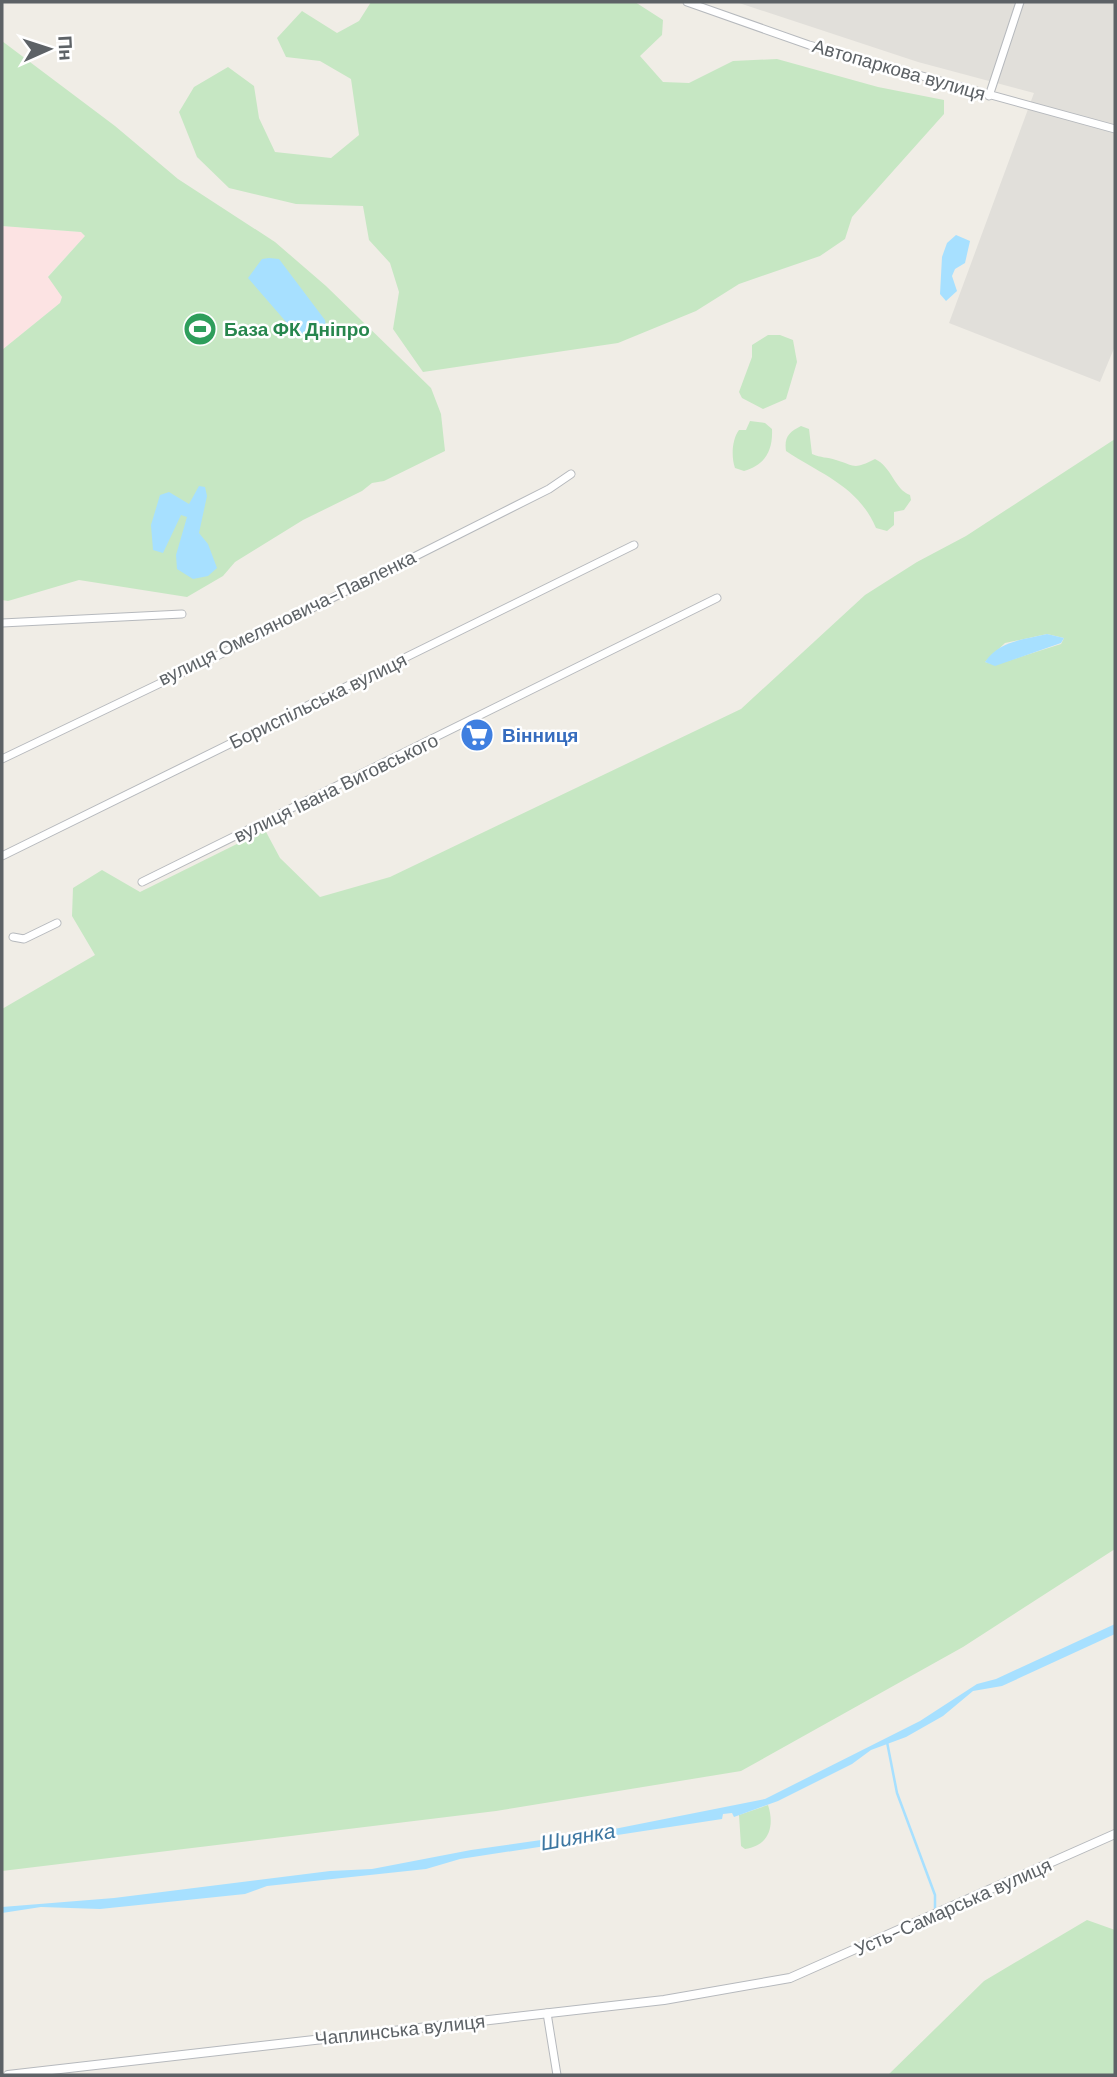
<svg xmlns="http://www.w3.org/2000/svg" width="1117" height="2077" viewBox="0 0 1117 2077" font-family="'DM Sans',sans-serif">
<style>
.industrial{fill:#e1dfda}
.medical{fill:#fce3e3}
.green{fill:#c6e7c3;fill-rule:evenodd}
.water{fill:#a7e0ff}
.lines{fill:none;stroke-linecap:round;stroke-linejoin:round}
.stream{stroke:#a7e0ff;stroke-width:2.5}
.minor-casing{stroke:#b6b9bd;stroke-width:9}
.tertiary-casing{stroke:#b6b9bd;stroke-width:10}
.minor{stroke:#fff;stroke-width:7}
.tertiary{stroke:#fff;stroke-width:8}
.labels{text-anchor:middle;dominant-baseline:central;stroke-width:5;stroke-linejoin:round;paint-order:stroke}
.street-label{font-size:19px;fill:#5d6266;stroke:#fff}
.leisure-label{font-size:19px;font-weight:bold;fill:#27864d;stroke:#fff;text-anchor:start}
.shop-label{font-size:19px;font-weight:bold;fill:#366cbe;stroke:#fff;text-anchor:start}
.water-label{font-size:21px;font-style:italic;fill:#3c76a1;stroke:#fff}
</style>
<rect width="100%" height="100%" fill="#f0ede6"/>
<path class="industrial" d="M 736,2 L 1115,2 L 1115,346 L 1100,382 L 949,323 L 1034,93 L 918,62 Z"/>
<path class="medical" d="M 2,226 L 81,232 L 85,236 L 48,276 L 62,297 L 60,303 L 2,350 Z"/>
<path class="green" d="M 371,2 L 635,2 L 663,20 L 662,35 L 640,56 L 663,82 L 689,83 L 733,61 L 777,59 L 878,87 L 944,100 L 944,114 L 852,217 L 845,239 L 820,256 L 739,284 L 696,311 L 618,343 L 423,372 L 393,329 L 399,292 L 390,263 L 369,240 L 363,206 L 296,204 L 229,188 L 197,157 L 179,112 L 194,87 L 228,67 L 254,86 L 259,118 L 275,152 L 331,158 L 359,135 L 351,79 L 320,61 L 286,57 L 277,38 L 302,11 L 337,33 L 359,21 Z
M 2,41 L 115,126 L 178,179 L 275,242 L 326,286 L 431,388 L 441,414 L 445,451 L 384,481 L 372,483 L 362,491 L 303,520 L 235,562 L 223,576 L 187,597 L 79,580 L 8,601 L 2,600 L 2,350 L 60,303 L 62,297 L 48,277 L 85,236 L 81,232 L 2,226 Z
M 768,335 L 780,335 L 793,340 L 797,362 L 786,399 L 763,409 L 742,398 L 739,392 L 752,357 L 752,345 Z
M 750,421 L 765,423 L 772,429 C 773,451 765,465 744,471 L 735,468 C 731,457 732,439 739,430 L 746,430 Z
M 801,426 L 809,429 L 812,454 C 821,458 827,457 836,460 C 856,466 853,470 875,459 C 892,467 894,489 910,495 L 911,500 L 904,510 L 894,512 L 894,525 L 887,531 L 876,528 C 858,486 822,475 786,451 C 784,437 789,432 801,426 Z
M 1115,439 L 1115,1549 L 963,1647 L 741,1771 L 496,1811 L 2,1871 L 2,1009 L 95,955 L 72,916 L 73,888 L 102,870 L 140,892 L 265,830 L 280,858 L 320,897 L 390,877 L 741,709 L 865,595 L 917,562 L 966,536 ZM 1047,634 L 1064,638 L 1061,644 L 995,665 L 985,662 L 1005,643 Z
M 768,1805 C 775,1826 769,1846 745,1849 L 741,1846 L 739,1815 Z
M 1087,1920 L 1115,1930 L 1115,2075 L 888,2075 L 984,1981 Z"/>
<path class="water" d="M 956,235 L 970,241 L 965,263 L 955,269 L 952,276 L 957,291 L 946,301 L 940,294 L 942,257 L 947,243 Z
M 269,258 L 279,259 L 325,320 L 326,326 L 313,336 L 307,337 L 287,323 L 248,278 L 262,259 Z
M 199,486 L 205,487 L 207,496 L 199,533 L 208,544 L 217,568 L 208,576 L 193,579 L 177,569 L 176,555 L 187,517 L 181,515 L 163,553 L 153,550 L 151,525 L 160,495 L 169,492 L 189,504 Z
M 1047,634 L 1064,638 L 1061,643 L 995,666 L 985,662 C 1000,640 1023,640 1047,634 Z
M 1115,1624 L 1115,1634 L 1002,1686 L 973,1691 L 943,1716 L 906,1737 L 871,1750 L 852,1764 L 778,1801 L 734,1817 L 732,1813 L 723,1814 L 722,1819 L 460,1859 L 426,1869 L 267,1886 L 245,1894 L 100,1909 L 41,1907 L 2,1913 L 2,1907 L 114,1898 L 330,1871 L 372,1869 L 471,1850 L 604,1831 L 765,1799 L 920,1721 L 977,1684 L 996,1679 Z"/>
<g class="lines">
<path class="stream" d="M 887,1742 L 897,1793 L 935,1895 L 935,1909"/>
<defs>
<path id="minor" d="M 687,2 L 809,45 L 1115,129
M 989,96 L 1020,2
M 2,623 L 182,614
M 2,759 L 215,657 L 549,489 L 571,474
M 2,856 L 634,545
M 142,882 L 717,598
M 13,937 L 24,939 L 57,923
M 547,2013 L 557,2075"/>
<path id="tertiary" d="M 8,2075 L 664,2000 L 790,1978 L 1115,1834"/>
</defs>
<use href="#minor" class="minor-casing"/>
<use href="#tertiary" class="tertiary-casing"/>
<use href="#minor" class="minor"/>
<use href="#tertiary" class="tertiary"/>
</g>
<defs>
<symbol id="stadium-disc" viewBox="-11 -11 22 22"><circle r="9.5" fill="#2e9e5b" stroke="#fff"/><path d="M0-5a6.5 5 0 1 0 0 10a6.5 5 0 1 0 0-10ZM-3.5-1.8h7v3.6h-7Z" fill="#fff"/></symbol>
<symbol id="supermarket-disc" viewBox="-11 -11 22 22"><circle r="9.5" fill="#3f7fe0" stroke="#fff"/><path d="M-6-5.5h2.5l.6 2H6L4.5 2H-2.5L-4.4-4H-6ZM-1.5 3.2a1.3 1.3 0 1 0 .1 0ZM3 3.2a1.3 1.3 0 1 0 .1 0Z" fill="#fff"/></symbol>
</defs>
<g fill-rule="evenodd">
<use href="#stadium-disc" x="181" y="310" width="38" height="38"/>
<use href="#supermarket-disc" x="458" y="716" width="38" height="38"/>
</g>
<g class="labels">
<g class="street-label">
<text transform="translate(899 70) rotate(16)">Автопаркова вулиця</text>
<text transform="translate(287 618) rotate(-26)">вулиця Омеляновича-Павленка</text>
<text transform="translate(318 701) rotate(-26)">Бориспільська вулиця</text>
<text transform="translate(336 788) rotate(-26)">вулиця Івана Виговського</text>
<text transform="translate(953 1907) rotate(-24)">Усть-Самарська вулиця</text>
<text transform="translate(400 2030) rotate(-6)">Чаплинська вулиця</text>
</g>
<g class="leisure-label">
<text x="224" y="329">База ФК Дніпро</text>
</g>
<g class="shop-label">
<text x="502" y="735">Вінниця</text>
</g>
<g class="water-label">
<text transform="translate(578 1837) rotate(-10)">Шиянка</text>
</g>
</g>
<rect width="1117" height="2077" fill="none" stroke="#5d6266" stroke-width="7"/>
<g transform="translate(49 49) rotate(87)" stroke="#ffffff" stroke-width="5" paint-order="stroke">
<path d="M0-5L12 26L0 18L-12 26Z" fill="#5d6266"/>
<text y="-10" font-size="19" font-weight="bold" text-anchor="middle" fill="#5d6266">Пн</text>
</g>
</svg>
